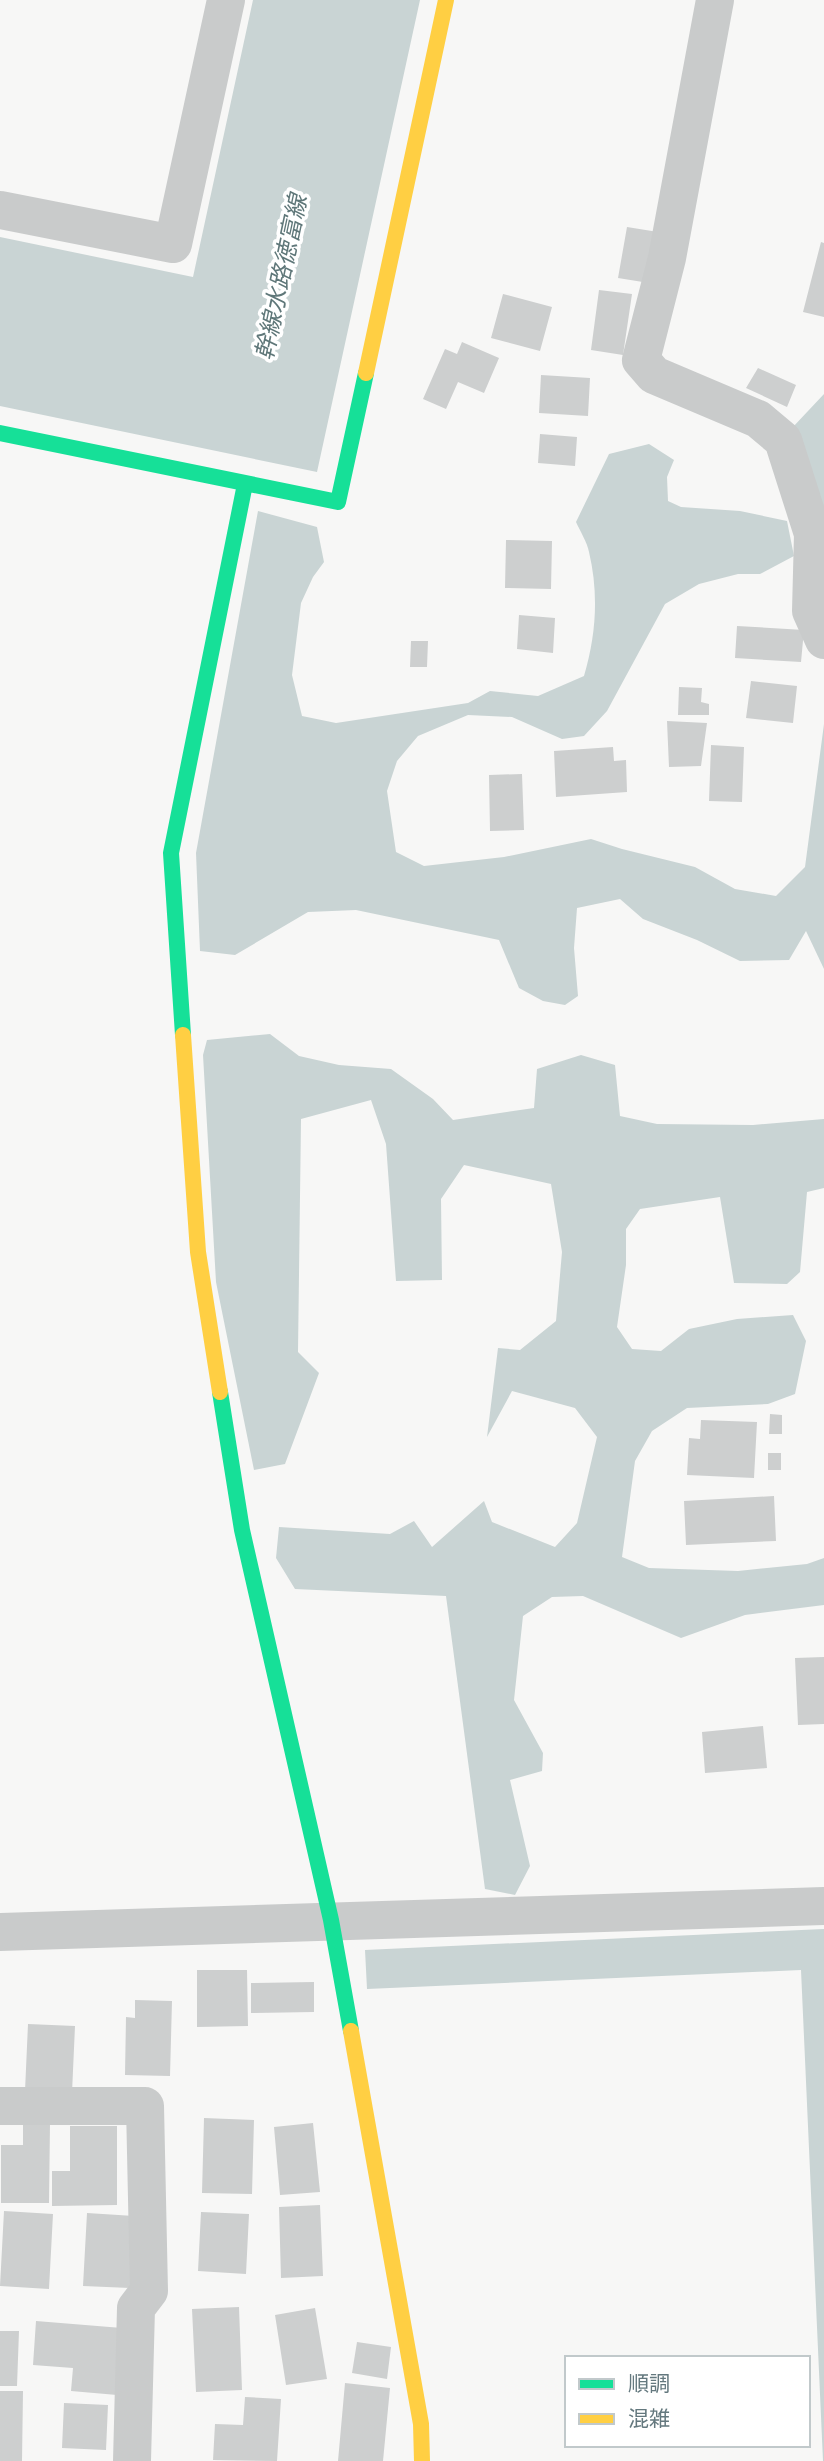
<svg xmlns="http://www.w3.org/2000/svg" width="824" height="2461" viewBox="0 0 824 2461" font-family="'Golos Text','Noto Sans JP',sans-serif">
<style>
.water{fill:#c9d4d4}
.building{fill:#cdcfcf}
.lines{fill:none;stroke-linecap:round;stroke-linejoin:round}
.street{stroke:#c9cbcb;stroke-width:38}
.fast{stroke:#16e098;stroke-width:16}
.slow{stroke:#ffcf43;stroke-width:16}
.labels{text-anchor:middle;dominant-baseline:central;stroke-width:7;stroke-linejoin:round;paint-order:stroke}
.water-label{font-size:24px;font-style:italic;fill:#5f7779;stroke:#fff}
</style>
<rect width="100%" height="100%" fill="#f7f7f6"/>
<path class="water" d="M 253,0 L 420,0 L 317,472 L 0,406 L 0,237 L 193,277 Z
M 824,394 L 824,526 L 792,428 Z
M 649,444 L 674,460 L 667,477 L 668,501 L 681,507 L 740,511 L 787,521 L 794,556 L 760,574 L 738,574 L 699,584 L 665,604 L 607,711 L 584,736 L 562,739 L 512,717 L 468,715 L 418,736 L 397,761 L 387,791 L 396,852 L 424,866 L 504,857 L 591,839 L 622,849 L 695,867 L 735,889 L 776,896 L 805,867 L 824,724 L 824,969 L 806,931 L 789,960 L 740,961 L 697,940 L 643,919 L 620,899 L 577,908 L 574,948 L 578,996 L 565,1005 L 543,1001 L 519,988 L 499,940 L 356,910 L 308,912 L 235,955 L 200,951 L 196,853 L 258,511 L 317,527 L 324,562 L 313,577 L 301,603 L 292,675 L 302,716 L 336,723 L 468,703 L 490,691 L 538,696 L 584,676 C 596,636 599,594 589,552 C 587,542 580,531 576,522 L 609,454 Z
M 270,1034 L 299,1056 L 339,1065 L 391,1069 L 433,1099 L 453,1120 L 534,1108 L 537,1069 L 581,1055 L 615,1065 L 620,1116 L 657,1124 L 753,1125 L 824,1119 L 824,1188 L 807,1192 L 800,1272 L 787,1284 L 734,1283 L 720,1197 L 640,1209 L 626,1229 L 626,1265 L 617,1327 L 632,1349 L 661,1351 L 689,1329 L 737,1319 L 793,1315 L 806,1341 L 795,1394 L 768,1404 L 687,1408 L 652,1431 L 635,1461 L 622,1557 L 649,1568 L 738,1571 L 807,1564 L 824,1558 L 824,1605 L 745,1615 L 681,1638 L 583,1596 L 552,1597 L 523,1616 L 514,1700 L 543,1753 L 542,1771 L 510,1780 L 530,1866 L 515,1895 L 485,1889 L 446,1596 L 295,1589 L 276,1558 L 279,1527 L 390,1534 L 414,1521 L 432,1547 L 484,1501 L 492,1522 L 555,1547 L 577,1523 L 597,1437 L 575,1408 L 512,1391 L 487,1437 L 498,1348 L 520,1350 L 556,1321 L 562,1252 L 551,1184 L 464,1165 L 441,1199 L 442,1280 L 396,1281 L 386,1144 L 371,1100 L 301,1119 L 298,1352 L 319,1373 L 285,1464 L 254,1470 L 216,1282 L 203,1055 L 207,1040 Z
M 824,1929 L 824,2461 L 823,2461 L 801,1970 L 367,1989 L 365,1950 Z"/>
<path class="building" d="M 627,227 L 658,232 L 649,283 L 618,278 Z
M 821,242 L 824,243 L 824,317 L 803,312 Z
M 599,290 L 632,294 L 623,355 L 591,350 Z
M 503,294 L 552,307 L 540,351 L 491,338 Z
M 462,342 L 499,358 L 484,393 L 458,382 L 446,409 L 423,399 L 445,349 L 457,354 Z
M 758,368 L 796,385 L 787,407 L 746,388 Z
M 541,375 L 590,378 L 588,416 L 539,413 Z
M 540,434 L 577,437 L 575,466 L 538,463 Z
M 506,540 L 552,541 L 551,589 L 505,588 Z
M 519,615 L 555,618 L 553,653 L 517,649 Z
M 737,626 L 804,630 L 801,662 L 735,658 Z
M 411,641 L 428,641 L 427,667 L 410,667 Z
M 751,681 L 797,686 L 793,723 L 746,718 Z
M 679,687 L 702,688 L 701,702 L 709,704 L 709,715 L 678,715 Z
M 667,721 L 707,723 L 701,766 L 669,767 Z
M 711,745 L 744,747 L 742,802 L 709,801 Z
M 613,747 L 614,761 L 626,760 L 627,792 L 556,797 L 554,751 Z
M 522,774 L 524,830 L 490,831 L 489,775 Z
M 770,1414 L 782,1415 L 782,1434 L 769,1434 Z
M 701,1420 L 757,1422 L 754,1478 L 687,1475 L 689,1438 L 700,1439 Z
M 768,1453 L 781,1453 L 781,1470 L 768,1470 Z
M 774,1496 L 776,1541 L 686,1545 L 684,1501 Z
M 824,1657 L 824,1724 L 798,1725 L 795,1658 Z
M 763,1726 L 767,1768 L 705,1773 L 702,1732 Z
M 197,1970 L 247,1970 L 248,2026 L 197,2027 Z
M 314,1982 L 314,2012 L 251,2013 L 251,1983 Z
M 135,2000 L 172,2001 L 170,2076 L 125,2075 L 126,2017 L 135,2018 Z
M 28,2024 L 75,2026 L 72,2093 L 25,2091 Z
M 204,2118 L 254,2120 L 252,2194 L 202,2193 Z
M 23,2122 L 50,2123 L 49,2203 L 1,2203 L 1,2145 L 23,2145 Z
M 313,2123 L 320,2192 L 280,2195 L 274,2127 Z
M 70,2126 L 117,2126 L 117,2205 L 52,2206 L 52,2171 L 70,2171 Z
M 320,2205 L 323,2276 L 281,2278 L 279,2207 Z
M 4,2211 L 53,2214 L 49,2289 L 0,2286 Z
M 201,2212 L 249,2214 L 246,2274 L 198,2271 Z
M 87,2213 L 134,2216 L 130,2288 L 83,2286 Z
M 239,2307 L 242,2390 L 196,2392 L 192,2309 Z
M 315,2308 L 327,2379 L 286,2385 L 275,2315 Z
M 36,2321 L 122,2328 L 117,2395 L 71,2391 L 73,2368 L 33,2365 Z
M 0,2331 L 19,2331 L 17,2386 L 0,2386 Z
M 357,2342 L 391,2347 L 387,2379 L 352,2373 Z
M 345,2383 L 390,2388 L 383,2461 L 338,2461 Z
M 0,2391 L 23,2391 L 22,2461 L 0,2461 Z
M 245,2397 L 281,2399 L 277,2461 L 213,2460 L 215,2424 L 243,2425 Z
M 64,2403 L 108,2405 L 106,2450 L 62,2448 Z"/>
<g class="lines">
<path class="street" d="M 715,0 L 667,258 L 641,360 L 654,375 L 758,419 L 783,440 L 813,534 L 811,611 L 824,640
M 0,210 L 173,244 L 226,0
M 0,1932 L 824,1906
M 0,2106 L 145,2106 L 149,2291 L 136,2308 L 132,2461"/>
<path class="fast" d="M 0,433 L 338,502 L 366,373
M 183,1035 L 171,853 L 245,484
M 220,1392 L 242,1530 L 331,1920 L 351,2031"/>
<path class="slow" d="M 366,373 L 446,0
M 183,1035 L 198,1252 L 220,1392
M 351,2031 L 421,2424 L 422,2461"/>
</g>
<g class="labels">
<g class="water-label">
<text transform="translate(280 277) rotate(-78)">幹線水路徳富線</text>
</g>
</g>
<rect x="565" y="2356" width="245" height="91" fill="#ffffff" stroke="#c1c9cb" stroke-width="2"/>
<rect x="579" y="2379" width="35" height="10" fill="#16e098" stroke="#c1c9cb" stroke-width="2"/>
<text x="628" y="2391" font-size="21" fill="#64787e">順調</text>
<rect x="579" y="2414" width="35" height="10" fill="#ffcf43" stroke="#c1c9cb" stroke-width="2"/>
<text x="628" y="2426" font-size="21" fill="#64787e">混雑</text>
</svg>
